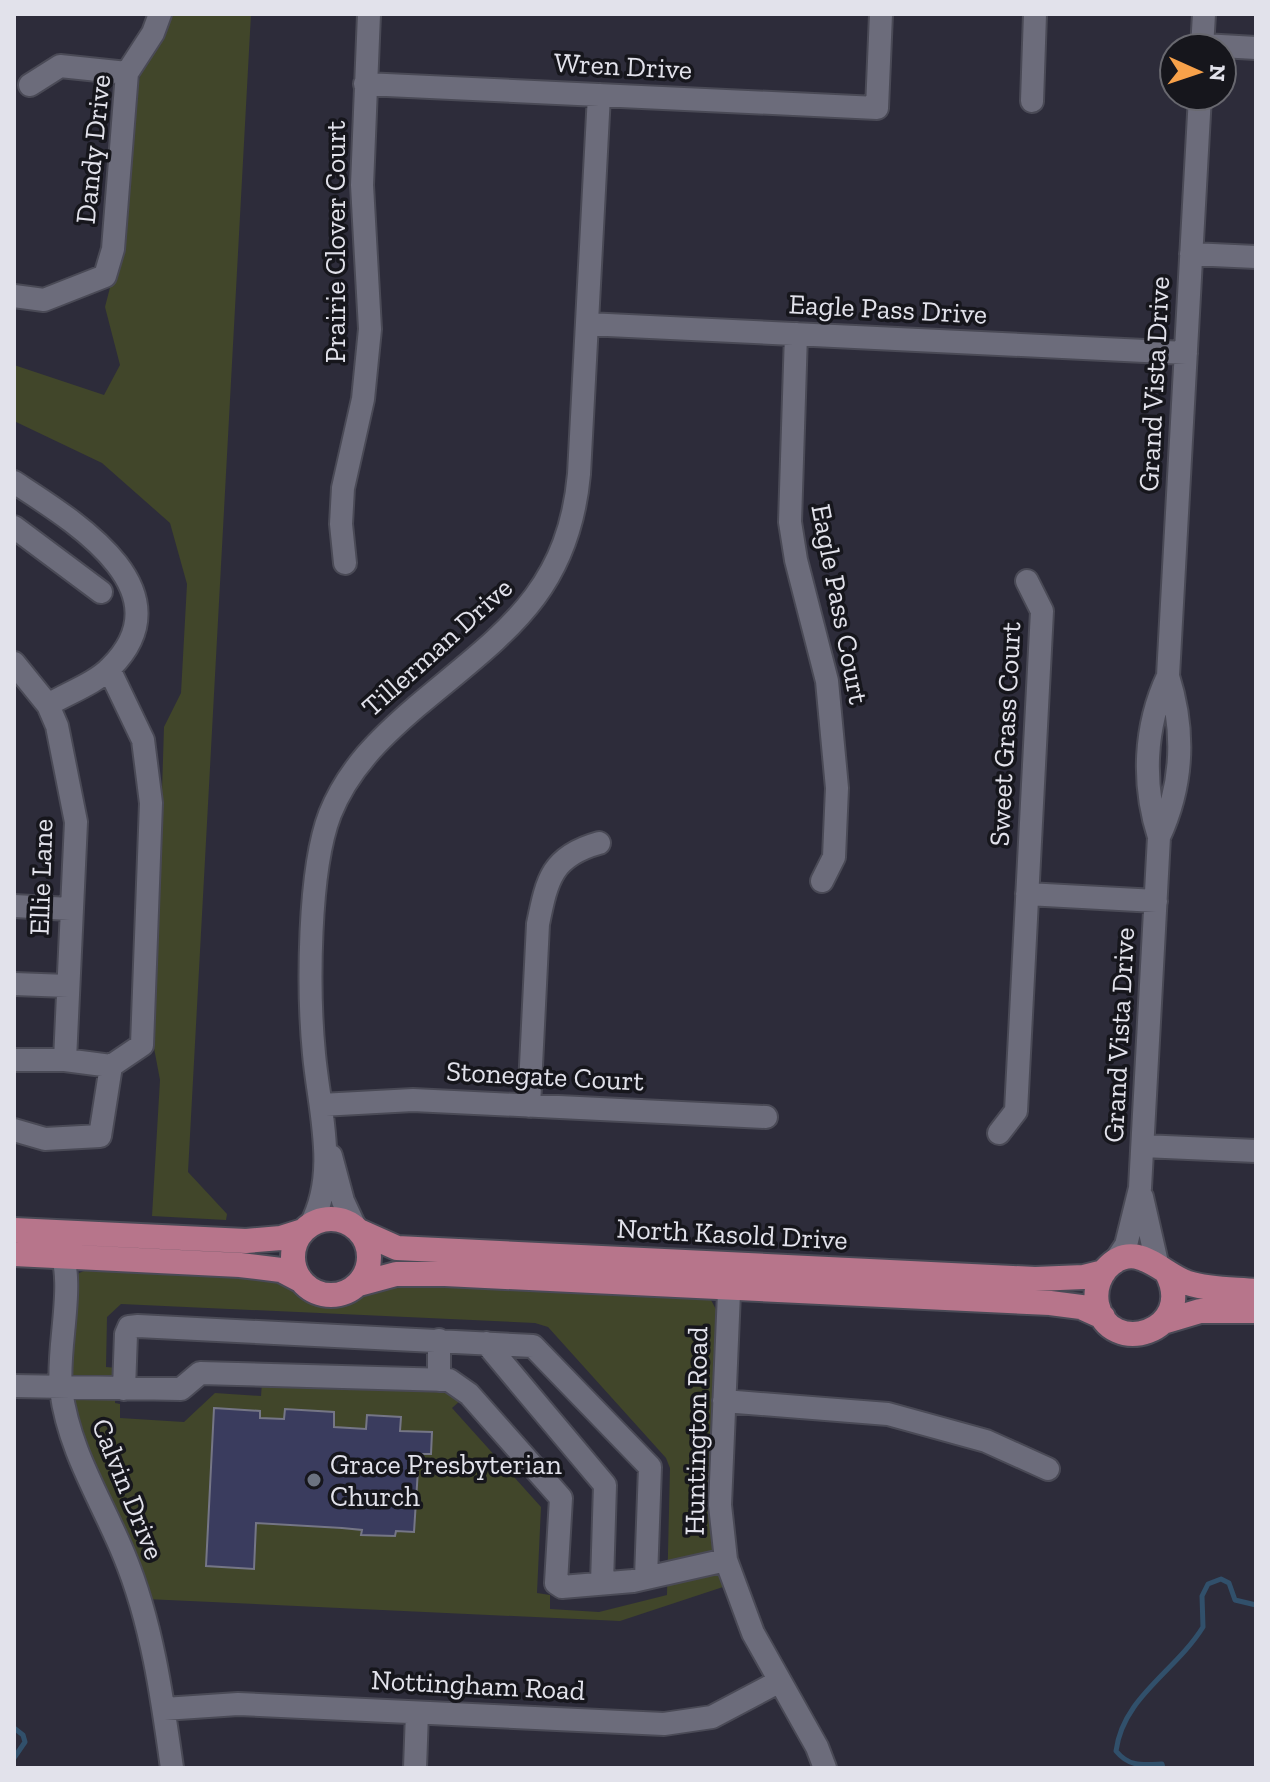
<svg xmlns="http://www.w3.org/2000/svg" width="1270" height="1782" viewBox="0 0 1270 1782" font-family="'Zilla Slab',serif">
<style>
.green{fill:#41462a;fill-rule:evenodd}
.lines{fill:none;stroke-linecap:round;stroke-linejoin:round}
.stream{stroke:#31506b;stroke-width:5}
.building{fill:#3a3c5e;stroke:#757686;stroke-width:2}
.minor-casing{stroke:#4a4a56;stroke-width:26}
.major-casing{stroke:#4a4a56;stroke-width:28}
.minor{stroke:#6c6c7b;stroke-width:22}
.major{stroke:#b7758b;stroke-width:24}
.worship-dot{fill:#6b7280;stroke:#16161c;stroke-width:3}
.labels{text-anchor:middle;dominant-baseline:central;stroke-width:7;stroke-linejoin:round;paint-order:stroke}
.street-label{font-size:28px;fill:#e2e2eb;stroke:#16161c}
.poi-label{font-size:28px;fill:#e2e2eb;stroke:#16161c;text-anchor:start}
</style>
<rect width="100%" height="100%" fill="#2d2c3a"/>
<path class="green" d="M 171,14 L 251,14 L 188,1172 L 227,1214 L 226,1220 L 152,1216 L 160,1080 L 154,1048 L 164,727 L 181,693 L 187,584 L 170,523 L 102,463 L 14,421 L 14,365 L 104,395 L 120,365 L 105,307 L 115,268 L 132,113 L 141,72 Z
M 89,1269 L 277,1276 L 313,1300 L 331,1304 L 348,1301 L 378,1282 L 711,1300 L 720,1317 L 714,1546 L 723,1587 L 620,1621 L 146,1599 C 122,1539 87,1477 75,1414 C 67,1371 72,1327 73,1284 L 79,1273 ZM 121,1304 L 535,1323 L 548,1327 L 666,1458 L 670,1468 L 667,1595 L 599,1612 L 550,1609 L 550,1595 L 537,1593 L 541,1507 L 452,1408 L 461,1400 L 453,1392 L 262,1382 L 261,1396 L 215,1393 L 184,1422 L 120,1418 L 120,1404 L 115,1403 L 117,1368 L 106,1367 L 107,1317 ZM 215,1408 L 260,1411 L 259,1433 L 269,1418 L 278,1419 L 284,1432 L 285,1409 L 334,1412 L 334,1427 L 432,1433 L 416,1458 L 414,1532 L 396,1531 L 395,1536 L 362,1535 L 362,1530 L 256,1523 L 254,1569 L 206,1566 Z"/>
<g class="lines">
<path class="stream" d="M 14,1728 L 23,1735 L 25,1742 L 14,1758
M 1163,1768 L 1162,1764 C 1142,1765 1129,1767 1116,1751 C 1123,1697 1175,1672 1203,1627 L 1202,1596 L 1208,1584 L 1221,1579 L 1229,1583 L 1235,1600 L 1256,1605"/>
</g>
<path class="building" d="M 214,1408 L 260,1411 L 260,1418 L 284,1419 L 285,1409 L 334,1412 L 334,1427 L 366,1429 L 367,1415 L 401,1417 L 400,1431 L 432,1432 L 431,1454 L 419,1454 L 414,1532 L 396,1531 L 395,1536 L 361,1535 L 362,1530 L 342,1528 L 256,1523 L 254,1569 L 206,1566 Z"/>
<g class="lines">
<defs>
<path id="minor" d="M 1203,45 L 1256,48
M 1202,48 L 1204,14
M 365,84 L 877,108 L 881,14
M 30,85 L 60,66 L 127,73
M 1032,101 L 1035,14
M 1191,254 L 1256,257
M 14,296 L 44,300 L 105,276 L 113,249 L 127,73 L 153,33 L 160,14
M 587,324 L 1186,353
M 796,334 L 790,522 L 796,560 L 827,681 L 837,788 L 834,857 L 822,881
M 14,482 C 72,520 188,589 111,667 C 96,683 68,693 48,705
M 14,527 L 101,592
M 345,563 L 341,524 L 343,488 L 363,399 L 370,329 L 362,185 L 369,14
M 14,663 L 48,705 L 57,726 L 76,822 L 65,1060
M 109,669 L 143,740 L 151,803 L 142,1045 L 111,1066
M 1159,837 C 1183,785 1185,730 1168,676 L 1200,96
M 1027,894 L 1156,901
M 14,906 L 70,909
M 14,984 L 68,986
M 14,1060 L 65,1060 L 111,1066 L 100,1136 L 45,1139 L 14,1130
M 321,1105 L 413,1100 L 766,1117
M 529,1106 L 538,924 C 547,879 552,856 599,843
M 999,1133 L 1016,1111 L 1042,611 L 1027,581
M 1143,1146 L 1256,1151
M 331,1156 L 343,1201 L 355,1227
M 1142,1197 L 1157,1263
M 310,1226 C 339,1173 319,1110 314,1054 C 308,992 308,871 330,814 C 348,769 380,738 416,707 C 501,635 568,595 579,474 L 599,95
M 57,1240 C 78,1280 56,1344 61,1390 C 69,1451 101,1499 124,1555 C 152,1623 162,1696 172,1768
M 1114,1263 L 1126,1245 L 1140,1188 L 1159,837 C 1142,784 1144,727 1168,676
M 730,1269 L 720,1505 L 726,1560 L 753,1633 L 817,1747 L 825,1768
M 486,1343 L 605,1485 L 602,1583
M 439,1380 L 439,1340
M 14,1386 L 181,1389 L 200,1373 L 449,1380 L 469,1394 L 561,1498 L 556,1583 L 562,1587 L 633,1581 L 726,1560
M 124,1389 L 126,1334 L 129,1327 L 138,1326 L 533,1346 L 650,1467 L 646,1578
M 724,1401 L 888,1414 L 986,1441 L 1048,1469
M 164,1709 L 238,1704 L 664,1724 L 712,1717 L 780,1681
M 415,1768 L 417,1713"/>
<path id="major" d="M293 1257a38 38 0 1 1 76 0a38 38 0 1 1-76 0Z
M 14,1230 L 246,1241 L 281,1238 L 303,1231
M 359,1231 L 397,1248 L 1035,1279 L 1084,1277 L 1104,1272
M 14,1254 L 240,1265 L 281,1270 L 300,1280
M 1167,1273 C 1197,1332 1109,1359 1097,1304 C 1095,1292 1098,1279 1106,1269 C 1135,1237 1161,1274 1188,1283 C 1209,1290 1234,1289 1256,1291
M 359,1284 L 396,1274 L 445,1274 L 1050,1303 L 1081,1307 L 1103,1317
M 1163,1322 L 1200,1311 L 1256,1311"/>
</defs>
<use href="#minor" class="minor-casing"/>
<use href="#major" class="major-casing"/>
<use href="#minor" class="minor"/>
<use href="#major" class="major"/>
</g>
<circle class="worship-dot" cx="314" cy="1480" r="8"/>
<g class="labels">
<g class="street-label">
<text transform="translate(623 66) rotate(3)">Wren Drive</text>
<text transform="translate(93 149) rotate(-84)">Dandy Drive</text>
<text transform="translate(335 242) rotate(-90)">Prairie Clover Court</text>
<text transform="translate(888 309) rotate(3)">Eagle Pass Drive</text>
<text transform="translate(1154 384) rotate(-87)">Grand Vista Drive</text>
<text transform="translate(840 604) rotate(79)">Eagle Pass Court</text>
<text transform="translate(437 647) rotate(-42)">Tillerman Drive</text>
<text transform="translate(1005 734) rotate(-87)">Sweet Grass Court</text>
<text transform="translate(41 877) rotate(-88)">Ellie Lane</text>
<text transform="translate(1119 1035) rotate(-87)">Grand Vista Drive</text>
<text transform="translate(545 1076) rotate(3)">Stonegate Court</text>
<text transform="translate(732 1234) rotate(3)">North Kasold Drive</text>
<text transform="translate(696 1431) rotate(-89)">Huntington Road</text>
<text transform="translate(128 1489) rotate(68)">Calvin Drive</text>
<text transform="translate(478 1685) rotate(3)">Nottingham Road</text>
</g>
<g class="poi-label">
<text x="330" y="1464">Grace Presbyterian<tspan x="330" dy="32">Church</tspan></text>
</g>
</g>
<rect width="1270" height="1782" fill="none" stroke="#e2e2eb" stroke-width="32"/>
<g transform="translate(1198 72) rotate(93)"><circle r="38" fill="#16161c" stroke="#68686f" stroke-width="2"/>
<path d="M0-6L14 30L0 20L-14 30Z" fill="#f7a14a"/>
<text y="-12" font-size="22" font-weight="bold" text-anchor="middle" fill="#e2e2eb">N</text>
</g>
</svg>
